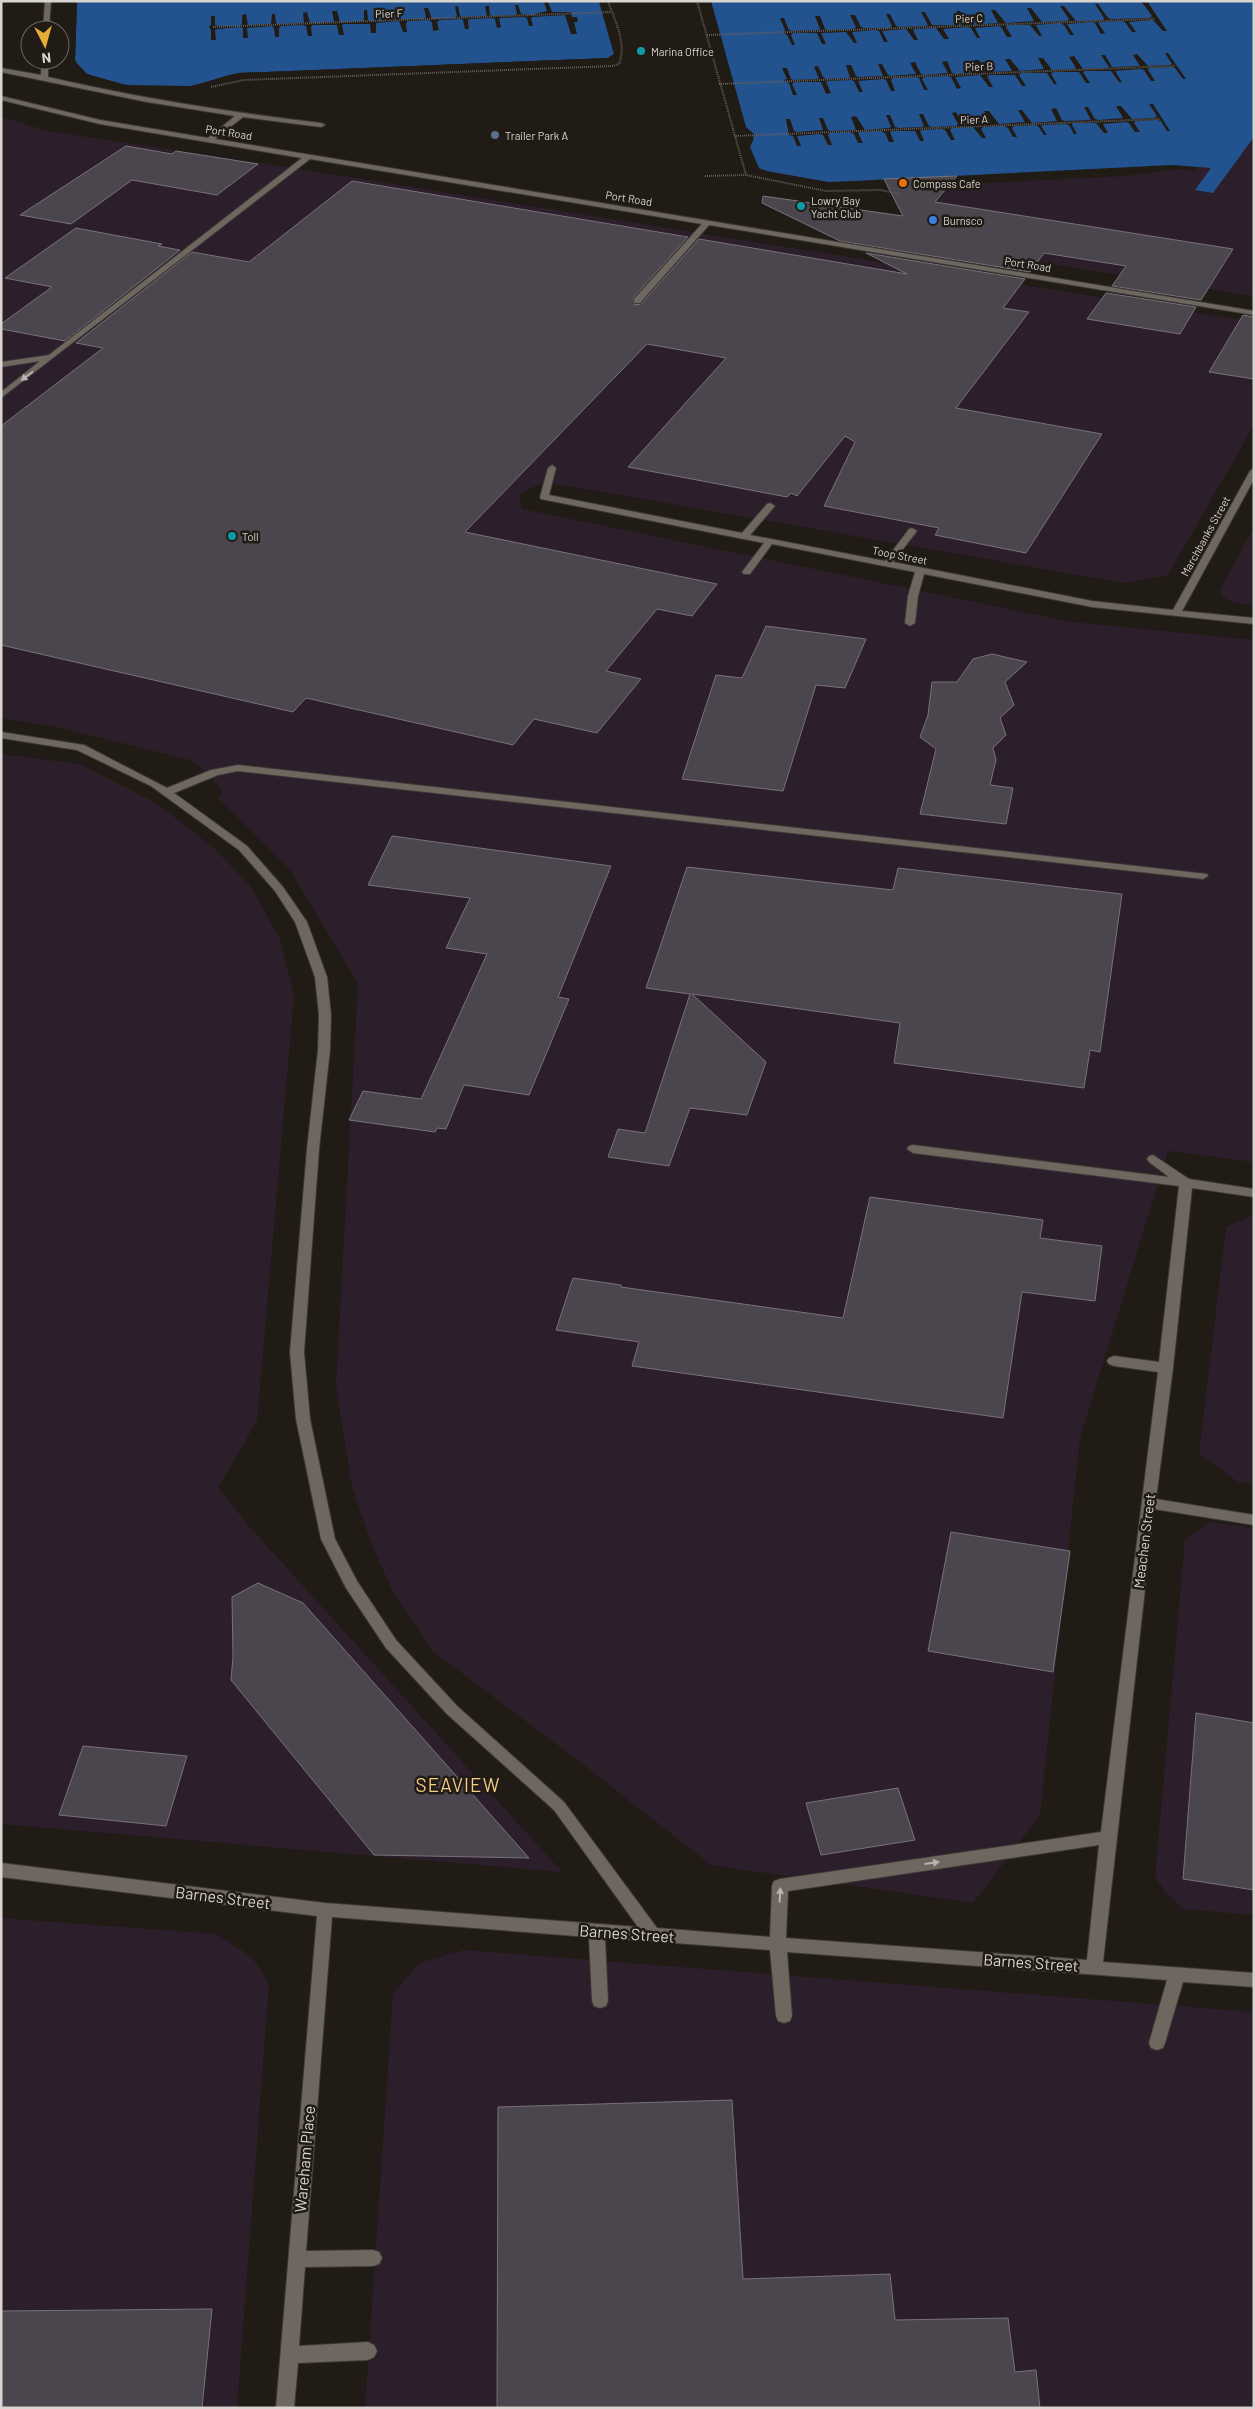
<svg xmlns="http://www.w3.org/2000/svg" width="1255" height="2409" viewBox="0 0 1255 2409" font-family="Barlow,sans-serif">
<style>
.industrial{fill:#2c1e2b}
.water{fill:#23538f}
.pier{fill:#211b16}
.building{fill:#4b464d;stroke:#78727a}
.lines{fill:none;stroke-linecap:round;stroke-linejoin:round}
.minor-casing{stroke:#3c3834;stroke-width:2}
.path{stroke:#635e59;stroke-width:2;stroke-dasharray:1 1;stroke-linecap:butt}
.minor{fill:#6e6760;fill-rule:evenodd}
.oneway{fill:#b9b4af}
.culture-dot{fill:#0f9aa8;stroke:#211b16;stroke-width:2}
.service-dot{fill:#5c6f8a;stroke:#211b16;stroke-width:2}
.food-dot{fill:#e8710a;stroke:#211b16;stroke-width:2}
.shop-dot{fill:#3f7fe0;stroke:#211b16;stroke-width:2}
.labels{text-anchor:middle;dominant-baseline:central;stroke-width:5;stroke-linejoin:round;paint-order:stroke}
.far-street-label{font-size:11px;fill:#d9d5d1;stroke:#211b16}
.far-poi-label{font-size:11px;fill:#d9d5d1;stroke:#211b16;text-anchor:start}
.street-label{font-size:14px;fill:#d9d5d1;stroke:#211b16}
.near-street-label{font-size:16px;fill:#d9d5d1;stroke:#211b16}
.near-quarter-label{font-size:19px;letter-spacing:1px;fill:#f5cd86;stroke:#211b16}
</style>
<rect width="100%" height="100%" fill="#211b16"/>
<path class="industrial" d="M 1,117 L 48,131 L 312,171 L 1254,322 L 1254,425 L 1168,575 L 1124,583 L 557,484 L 541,484 L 522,492 L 519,497 L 522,509 L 1072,622 L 1254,640 L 1254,1162 L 1168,1151 L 1080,1438 L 1040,1815 L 973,1903 L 711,1865 L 575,1758 L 434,1652 L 392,1590 L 371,1543 L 352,1487 L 336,1386 L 358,983 L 291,871 L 219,799 L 223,790 L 194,761 L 57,727 L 1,718 Z
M 1254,137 L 1254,296 L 906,241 L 950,185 L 1125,176 L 1178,169 L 1194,171 L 1199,166 L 1211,168 L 1213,193 Z
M 1254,527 L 1254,605 L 1235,603 L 1223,597 L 1220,590 Z
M 1,754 L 80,764 L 158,804 L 215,849 L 250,886 L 279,937 L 294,995 L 257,1421 L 218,1487 L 248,1525 L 562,1872 L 1,1824 Z
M 1251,1216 L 1254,1216 L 1254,1484 L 1238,1482 L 1199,1454 L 1226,1227 Z
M 1211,1522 L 1254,1528 L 1254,1915 L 1184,1909 L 1166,1893 L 1155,1877 L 1185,1540 Z
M 1,1918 L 216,1934 L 252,1957 L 269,1984 L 237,2408 L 1,2408 Z
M 464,1950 L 1254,2012 L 1254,2408 L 365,2408 L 393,1994 L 419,1963 Z"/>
<path class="water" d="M 77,1 L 599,1 L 614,54 L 608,58 L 239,73 C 223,75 208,83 191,86 C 162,90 115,87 88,74 C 81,72 78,66 75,60 Z
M 711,1 L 1254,1 L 1254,137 L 1213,193 L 1195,190 L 1211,168 L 1172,165 L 854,181 L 828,182 L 767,171 L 759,168 L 750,147 L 753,141 L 754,134 L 746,127 Z"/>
<path class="pier" d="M 75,1 L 77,1 L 75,61 L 87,74 L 126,85 L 191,86 L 239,73 L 608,58 L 614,54 L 599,1 L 601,1 L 616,54 L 608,61 L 240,76 L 191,88 L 126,88 L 86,76 L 72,62 Z
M 1141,1 L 1147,1 L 1167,31 L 1163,31 L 1153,20 L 1129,22 L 1136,32 L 1132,32 L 1125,22 L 1122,21 L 1100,22 L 1098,23 L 1105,33 L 1101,34 L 1095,23 L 1092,22 L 1067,24 L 1074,35 L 1070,35 L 1064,25 L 1060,23 L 1036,25 L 1042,36 L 1039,36 L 1030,25 L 1007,25 L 1006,27 L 1012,37 L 1007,37 L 1001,27 L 998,26 L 975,28 L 980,38 L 977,38 L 971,28 L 967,27 L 943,29 L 949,39 L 944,39 L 936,28 L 915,29 L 913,30 L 918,40 L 914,40 L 906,29 L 882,31 L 888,42 L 884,42 L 879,31 L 875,30 L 852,32 L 857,43 L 854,43 L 846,32 L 821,33 L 826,44 L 822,44 L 817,33 L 793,33 L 791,35 L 795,45 L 792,45 L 787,35 L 784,33 L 785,30 L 780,18 L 784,18 L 789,30 L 793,31 L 819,30 L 820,29 L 815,16 L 820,16 L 825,29 L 828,30 L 854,29 L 856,27 L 850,15 L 855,15 L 861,27 L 864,28 L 890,28 L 892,26 L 886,14 L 890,14 L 896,26 L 900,27 L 926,26 L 928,25 L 921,12 L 925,12 L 932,25 L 962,25 L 963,24 L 956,11 L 960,11 L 971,25 L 998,23 L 991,10 L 995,10 L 1006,23 L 1034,21 L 1027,8 L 1031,8 L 1042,22 L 1067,21 L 1069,19 L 1060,6 L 1064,6 L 1076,21 L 1103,20 L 1104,18 L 1095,4 L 1098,4 L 1108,18 L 1112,19 L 1150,18 L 1152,16 Z
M 544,2 L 548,2 L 552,12 L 571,12 L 572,17 L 577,17 L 578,22 L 574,22 L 577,34 L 571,34 L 565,15 L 533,17 L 531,18 L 533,26 L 529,26 L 527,18 L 524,17 L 501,18 L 499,19 L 501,27 L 497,28 L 495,19 L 492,18 L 470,19 L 468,20 L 469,29 L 465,29 L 463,20 L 461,19 L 440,20 L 437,22 L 439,30 L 433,31 L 432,22 L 429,20 L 408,21 L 406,23 L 407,32 L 403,32 L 399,21 L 376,23 L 376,33 L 371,33 L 370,24 L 344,24 L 342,25 L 344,35 L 339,35 L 337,25 L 313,25 L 311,27 L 312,36 L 308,36 L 306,26 L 303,25 L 281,26 L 279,28 L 279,37 L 275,37 L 274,28 L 272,26 L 247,28 L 248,38 L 243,38 L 243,28 L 240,27 L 218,29 L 215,30 L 216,40 L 211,40 L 211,30 L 209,27 L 211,25 L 211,16 L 215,16 L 215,25 L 218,26 L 240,26 L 242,24 L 242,15 L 246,14 L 248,25 L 271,24 L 272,14 L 275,14 L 276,23 L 278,24 L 301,23 L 304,22 L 303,13 L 307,12 L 310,23 L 332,22 L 334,21 L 332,11 L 337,11 L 340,22 L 364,21 L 364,10 L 367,10 L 368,20 L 371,21 L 394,20 L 396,18 L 395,9 L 398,9 L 400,19 L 424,19 L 426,17 L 424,8 L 428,8 L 432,19 L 454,18 L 457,16 L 455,7 L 458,6 L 460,16 L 462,17 L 485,16 L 487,15 L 485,6 L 489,6 L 490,15 L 493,16 L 515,15 L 517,14 L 515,5 L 518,5 L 521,14 L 532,15 L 547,11 Z
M 1165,53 L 1168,53 L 1186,79 L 1183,79 L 1175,68 L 1171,67 L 1149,68 L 1148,70 L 1155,81 L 1151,81 L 1144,70 L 1140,69 L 1115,71 L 1122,82 L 1119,82 L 1111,71 L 1085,71 L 1083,72 L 1090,83 L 1086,83 L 1079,72 L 1053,72 L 1051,74 L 1057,84 L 1054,84 L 1047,73 L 1021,73 L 1019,75 L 1026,86 L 1022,86 L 1015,75 L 990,75 L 987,76 L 993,87 L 989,87 L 980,75 L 955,77 L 961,88 L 957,89 L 951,77 L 948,76 L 924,77 L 922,79 L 928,90 L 924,90 L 919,78 L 916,77 L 893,78 L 891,80 L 895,91 L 891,91 L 886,80 L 883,79 L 858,81 L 863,92 L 859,92 L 854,81 L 851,80 L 828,81 L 826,82 L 831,93 L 826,94 L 821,82 L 795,82 L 792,84 L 797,95 L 793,95 L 789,83 L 783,80 L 787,79 L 782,68 L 787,68 L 791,79 L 794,80 L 816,79 L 819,78 L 814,67 L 818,66 L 823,77 L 826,79 L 850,78 L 846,65 L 851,65 L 856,76 L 859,77 L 883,76 L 878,64 L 882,64 L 888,75 L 891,76 L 916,74 L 910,63 L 915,62 L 921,74 L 924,75 L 948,73 L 942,62 L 947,61 L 952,73 L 956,74 L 980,72 L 974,60 L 979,60 L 985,71 L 988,72 L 1012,71 L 1005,59 L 1010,59 L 1020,71 L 1044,69 L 1038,58 L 1043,58 L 1052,70 L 1074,69 L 1076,68 L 1069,57 L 1074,56 L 1083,69 L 1107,68 L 1109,67 L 1101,55 L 1105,55 L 1112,67 L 1116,67 L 1140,66 L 1133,55 L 1137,54 L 1148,66 L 1170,65 L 1172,64 Z
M 1149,104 L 1153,104 L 1170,131 L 1167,131 L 1161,121 L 1157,120 L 1135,121 L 1134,123 L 1140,132 L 1135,132 L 1129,123 L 1126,122 L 1103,124 L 1108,133 L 1104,133 L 1096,123 L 1073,123 L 1072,125 L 1077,134 L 1074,134 L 1069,125 L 1065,124 L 1043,125 L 1041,126 L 1047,135 L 1044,135 L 1038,126 L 1035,125 L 1014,126 L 1012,128 L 1017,137 L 1013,137 L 1008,128 L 1004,126 L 983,127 L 981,129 L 986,138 L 982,138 L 973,127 L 952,128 L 950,130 L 955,140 L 951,140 L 945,130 L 942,129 L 922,130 L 920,131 L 924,141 L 920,141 L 915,131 L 892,131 L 890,132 L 894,142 L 889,142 L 885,133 L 881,131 L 860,132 L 858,133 L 863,143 L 858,143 L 854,134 L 850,132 L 830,133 L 828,135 L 832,145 L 828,145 L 823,135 L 819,134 L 797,136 L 801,146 L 797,146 L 793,136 L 789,135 L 786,119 L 790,119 L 794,131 L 797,132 L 823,130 L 819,118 L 823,118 L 828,130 L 831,131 L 856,130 L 851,117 L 856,116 L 865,130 L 889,128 L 891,127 L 886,115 L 890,115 L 895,127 L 899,128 L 922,127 L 924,126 L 919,114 L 923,114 L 929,126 L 932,127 L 956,126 L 958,124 L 952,113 L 956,112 L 962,124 L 966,125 L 989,124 L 991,123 L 984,111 L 989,111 L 999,124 L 1025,122 L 1018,110 L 1022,110 L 1032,123 L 1057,121 L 1051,109 L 1056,108 L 1062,120 L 1065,121 L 1091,120 L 1084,107 L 1088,107 L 1095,119 L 1099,120 L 1123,118 L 1116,106 L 1121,106 L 1132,119 L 1155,118 L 1157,116 Z"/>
<path class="building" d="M 126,146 L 172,154 L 176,151 L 258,164 L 217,195 L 132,180 L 71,224 L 20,215 Z
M 957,176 L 935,202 L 1233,249 L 1201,300 L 1112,286 L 1126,266 L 1044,253 L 1030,272 L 840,241 L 762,203 L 763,196 L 903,216 L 884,179 Z
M 352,181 L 688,237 L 633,298 L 634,305 L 641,304 L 699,239 L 907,274 L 866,253 L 1025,279 L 1003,308 L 1029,312 L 956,408 L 1102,434 L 1026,553 L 935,535 L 939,528 L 824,506 L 855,442 L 845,436 L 797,496 L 791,493 L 787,497 L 628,467 L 726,358 L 647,344 L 465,532 L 717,584 L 692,616 L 657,609 L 606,671 L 641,679 L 597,733 L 534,719 L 513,745 L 306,698 L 293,712 L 1,645 L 1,426 L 103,348 L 76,343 L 192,252 L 249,262 Z
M 76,228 L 162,244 L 158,246 L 180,250 L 65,341 L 1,329 L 1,324 L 52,287 L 5,278 Z
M 1106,293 L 1196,307 L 1180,334 L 1087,319 Z
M 1243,315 L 1254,317 L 1254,379 L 1209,372 Z
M 766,626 L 866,639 L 845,688 L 816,685 L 783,791 L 682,779 L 716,675 L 742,678 Z
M 992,654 L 1027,662 L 1005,682 L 1014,705 L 1000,718 L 1006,735 L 993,748 L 996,760 L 990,785 L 1013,788 L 1006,824 L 920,814 L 936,749 L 920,737 L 928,715 L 932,682 L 957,682 L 973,659 Z
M 392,836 L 611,866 L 558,997 L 569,999 L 529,1095 L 464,1085 L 446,1129 L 437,1128 L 435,1132 L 349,1120 L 363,1091 L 421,1099 L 487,954 L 446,948 L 470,898 L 368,885 Z
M 687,867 L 893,890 L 898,868 L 1122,894 L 1100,1052 L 1090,1050 L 1084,1088 L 894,1063 L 900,1023 L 692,994 L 766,1062 L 747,1115 L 690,1108 L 669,1166 L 608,1157 L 618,1129 L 645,1133 L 690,994 L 646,988 Z
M 870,1197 L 1043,1220 L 1040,1238 L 1102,1246 L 1095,1301 L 1022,1292 L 1003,1418 L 632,1366 L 639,1342 L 556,1330 L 573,1278 L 621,1285 L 621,1287 L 843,1318 Z
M 951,1532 L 1070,1551 L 1053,1672 L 928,1651 Z
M 258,1583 L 303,1603 L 529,1858 L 374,1855 L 231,1680 L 233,1657 L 232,1597 Z
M 1196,1713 L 1254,1723 L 1254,1890 L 1183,1879 Z
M 83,1746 L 187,1756 L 166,1826 L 59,1815 Z
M 898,1788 L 915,1840 L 821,1855 L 806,1803 Z
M 732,2100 L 743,2279 L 890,2274 L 895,2320 L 1008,2318 L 1015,2372 L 1036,2370 L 1040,2408 L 497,2408 L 498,2107 Z
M 212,2309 L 202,2408 L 1,2408 L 1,2311 Z"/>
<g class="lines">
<defs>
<path id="minor" d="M 45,1 L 51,1 L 49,30 L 43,30 Z
M 42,60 L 48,60 L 48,77 C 138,98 229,112 321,123 L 325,125 L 321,127 L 243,117 L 215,139 L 1254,311 L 1254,315 L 709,225 L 640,303 L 634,303 L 634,299 L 702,224 L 310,159 L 1,398 L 1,392 L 40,361 L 1,367 L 1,362 L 49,355 L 302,158 L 100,124 L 1,100 L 1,96 L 100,120 L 208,138 L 235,116 L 147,102 L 1,72 L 1,68 L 41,75 Z
M 552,465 L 556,468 L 549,495 L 742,533 L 767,504 L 770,503 L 775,506 L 750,535 L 885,561 L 909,529 L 912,528 L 917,531 L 893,562 L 1092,601 L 1173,610 L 1250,471 L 1254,468 L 1254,479 L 1182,611 L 1254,618 L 1254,624 L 1092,607 L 924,574 L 918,596 L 915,623 L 910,626 L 905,623 L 908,596 L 915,572 L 772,544 L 750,574 L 744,574 L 742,572 L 764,543 L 541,499 L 540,497 L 548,468 Z
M 1,732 L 84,745 L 167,788 L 211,770 L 238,765 L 1207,874 L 1208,876 L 1203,879 L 238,771 L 218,775 L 174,793 L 247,846 L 283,887 L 307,922 L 327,977 L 331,1015 L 330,1050 L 319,1149 L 304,1352 L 310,1419 L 335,1539 L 357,1581 L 396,1640 L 457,1706 L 564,1802 L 657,1928 L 770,1937 L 772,1886 L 774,1881 L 780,1879 L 1101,1832 L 1158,1372 L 1114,1366 L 1109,1364 L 1107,1361 L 1109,1358 L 1114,1356 L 1159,1362 L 1179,1186 L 913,1153 L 907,1149 L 909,1146 L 913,1145 L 1169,1177 L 1149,1162 L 1147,1159 L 1149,1156 L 1153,1155 L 1189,1179 L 1254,1189 L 1254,1197 L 1192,1188 L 1173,1368 L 1156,1499 L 1254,1515 L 1254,1525 L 1154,1509 L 1103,1962 L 1254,1973 L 1254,1987 L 1183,1982 L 1165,2043 L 1163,2048 L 1157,2050 L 1151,2048 L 1149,2043 L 1167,1980 L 787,1952 L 792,2016 L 790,2021 L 784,2023 L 778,2021 L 776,2016 L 770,1950 L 605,1938 L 608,2001 L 606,2006 L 600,2008 L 594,2006 L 592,2001 L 589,1937 L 332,1917 L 306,2251 L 373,2250 L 379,2252 L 382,2258 L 379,2264 L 373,2266 L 305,2267 L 299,2346 L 368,2342 L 374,2345 L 377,2351 L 374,2357 L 368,2360 L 298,2363 L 294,2408 L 276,2408 L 317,1916 L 1,1877 L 1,1863 L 325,1903 L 638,1927 L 554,1810 L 447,1714 L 386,1648 L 346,1588 L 321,1539 L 296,1419 L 290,1352 L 307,1149 L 318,1050 L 319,1015 L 315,977 L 295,922 L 275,891 L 239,850 L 151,786 L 77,750 L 1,738 ZM 1099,1845 L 1087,1960 L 786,1938 L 788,1891 Z"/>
</defs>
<use href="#minor" class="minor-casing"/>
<path class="path" d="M 697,1 L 746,175 L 826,191 L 880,190 L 900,194
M 213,27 L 611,12
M 707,35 L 1155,19
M 719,84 L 1175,66
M 211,87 L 244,80 L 612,66 L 619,64 C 627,43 615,21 608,1
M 734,136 L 1160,119
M 705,176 L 746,175"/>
<use href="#minor" class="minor"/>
</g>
<defs><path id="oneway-solid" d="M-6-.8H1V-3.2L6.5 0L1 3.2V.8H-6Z" transform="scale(1.25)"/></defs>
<g class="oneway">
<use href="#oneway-solid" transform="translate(27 376) rotate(143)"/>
<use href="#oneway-solid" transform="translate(932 1863) rotate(-8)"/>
<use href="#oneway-solid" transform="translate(780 1895) rotate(-87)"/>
</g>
<g class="culture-dot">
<circle cx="641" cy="51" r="5"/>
<circle cx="801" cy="206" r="5"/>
<circle cx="232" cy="536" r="5"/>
</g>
<circle class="service-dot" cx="495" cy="135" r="5"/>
<circle class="food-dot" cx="903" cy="183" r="5"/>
<circle class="shop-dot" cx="933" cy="220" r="5"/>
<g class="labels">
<g class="far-street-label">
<text transform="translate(389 13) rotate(-2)">Pier F</text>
<text transform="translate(969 18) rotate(-2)">Pier C</text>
<text transform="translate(979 66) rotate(-2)">Pier B</text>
<text transform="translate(974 119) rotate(-2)">Pier A</text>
<text transform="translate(229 132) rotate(9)">Port Road</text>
<text transform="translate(629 198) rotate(9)">Port Road</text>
<text transform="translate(1028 264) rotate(9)">Port Road</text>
<text transform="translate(1205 536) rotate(-61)">Marchbanks Street</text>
<text transform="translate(900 555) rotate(11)">Toop Street</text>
</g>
<g class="far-poi-label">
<text x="651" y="51">Marina Office</text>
<text x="505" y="135">Trailer Park A</text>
<text x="913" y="183">Compass Cafe</text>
<text x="811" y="200">Lowry Bay<tspan x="811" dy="13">Yacht Club</tspan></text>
<text x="943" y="220">Burnsco</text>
<text x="242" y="536">Toll</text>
</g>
<g class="street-label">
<text transform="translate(1144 1541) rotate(-83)">Meachen Street</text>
</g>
<g class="near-street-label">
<text transform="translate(223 1897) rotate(7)">Barnes Street</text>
<text transform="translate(627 1933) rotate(4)">Barnes Street</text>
<text transform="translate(1031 1962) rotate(4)">Barnes Street</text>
<text transform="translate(304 2159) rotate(-85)">Wareham Place</text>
</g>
<g class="near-quarter-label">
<text x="458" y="1784">SEAVIEW</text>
</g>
</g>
<rect width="1255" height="2409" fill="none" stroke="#d9d5d1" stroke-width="5"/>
<g transform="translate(45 45) rotate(174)"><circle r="24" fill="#211b16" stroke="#6b6561"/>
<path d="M0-4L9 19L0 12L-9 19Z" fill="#e5ad36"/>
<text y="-8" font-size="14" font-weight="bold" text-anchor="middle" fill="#d9d5d1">N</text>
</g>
</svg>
